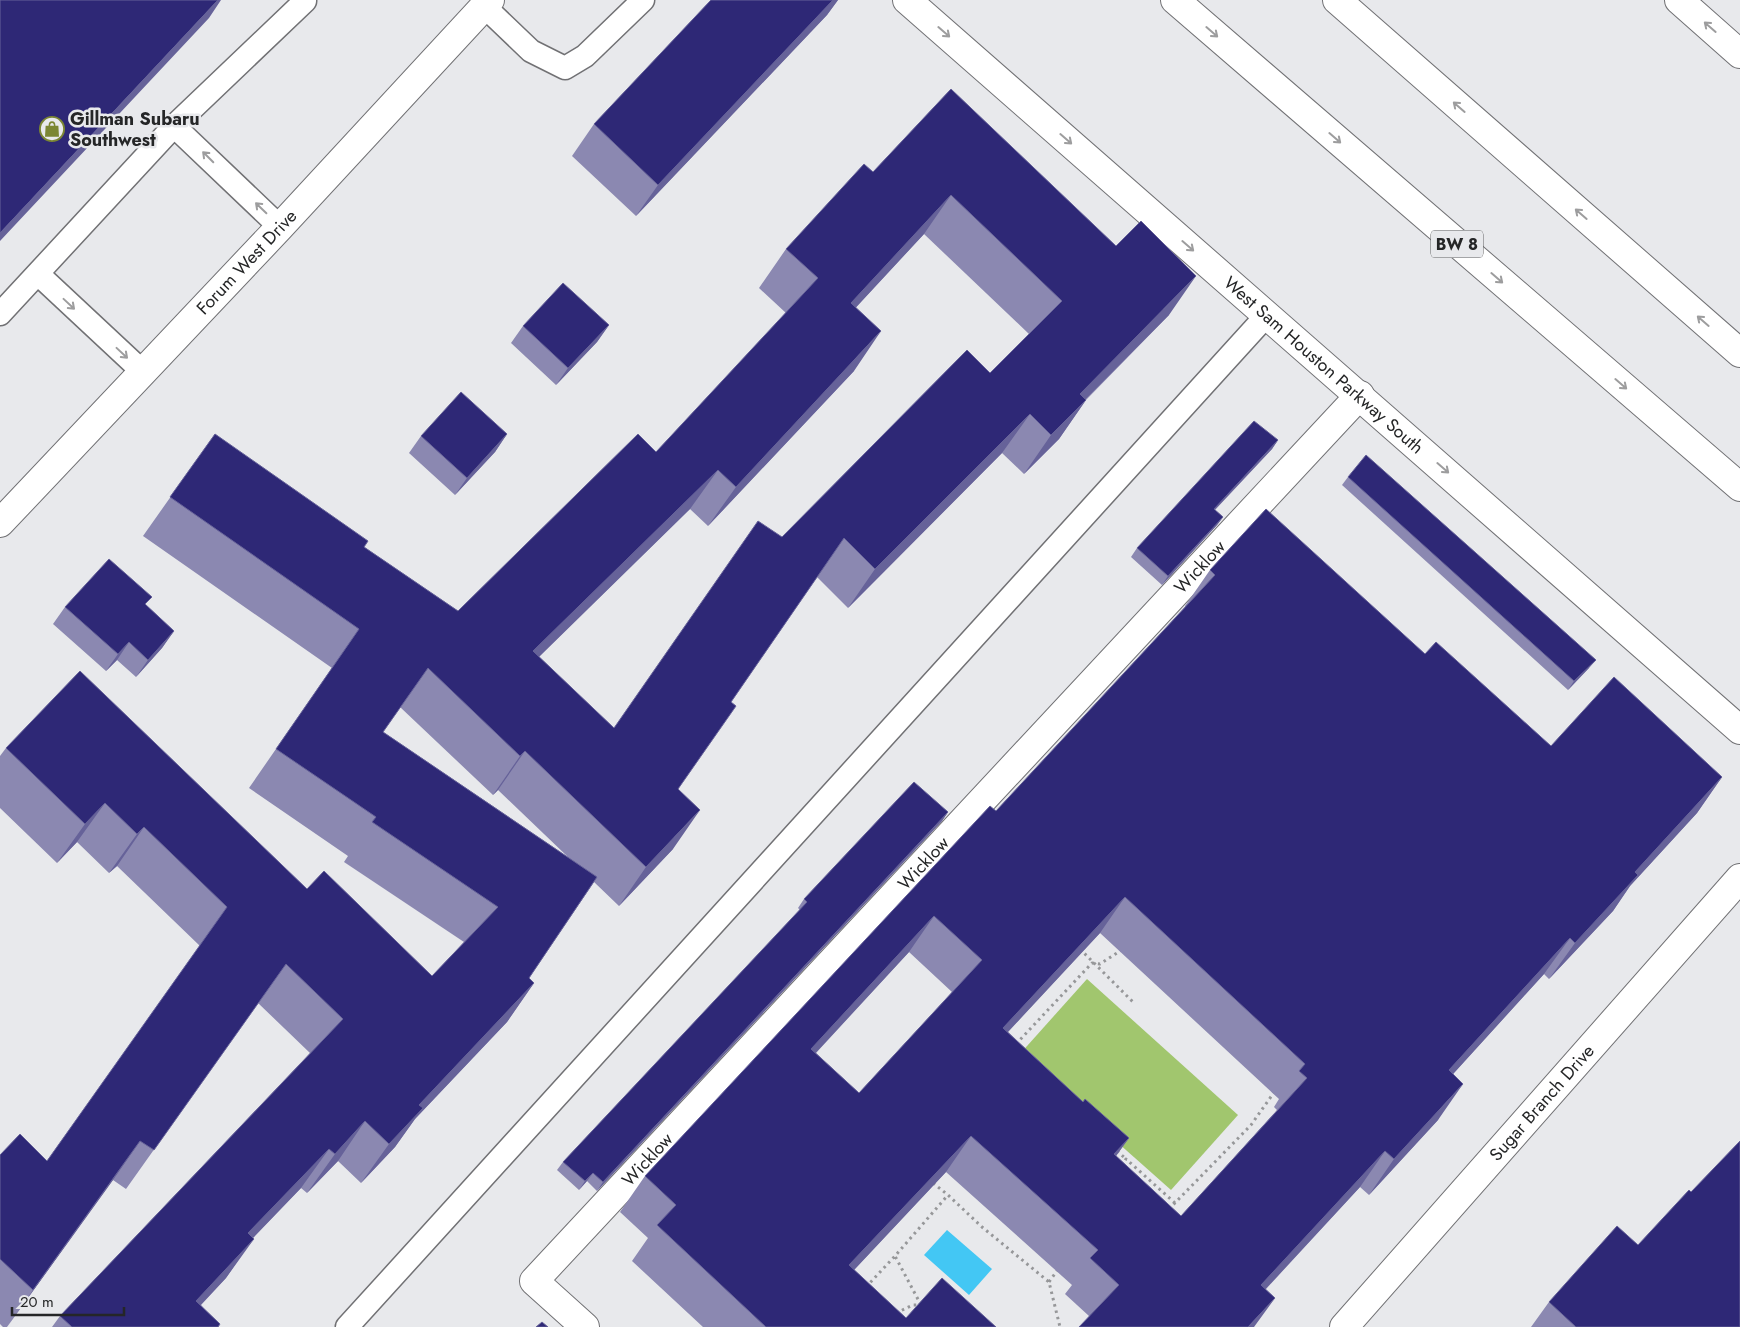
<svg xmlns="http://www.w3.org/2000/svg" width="1740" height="1327" viewBox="0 0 1740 1327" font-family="Jost,sans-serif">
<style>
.green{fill:#a1c66e}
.water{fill:#43c7f4}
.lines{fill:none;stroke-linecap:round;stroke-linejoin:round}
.service-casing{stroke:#717174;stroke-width:25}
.minor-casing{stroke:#717174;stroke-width:30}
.secondary-casing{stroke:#717174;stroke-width:30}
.motorway-casing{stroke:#717174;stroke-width:30}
.path{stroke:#969799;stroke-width:3;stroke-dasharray:2.5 4;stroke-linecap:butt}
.service{stroke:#fff;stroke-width:22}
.minor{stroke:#fff;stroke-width:28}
.secondary{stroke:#fff;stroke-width:28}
.motorway{stroke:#fff;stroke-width:28}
.wall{fill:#8b88b1;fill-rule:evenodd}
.shaded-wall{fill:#666299}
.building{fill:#2e2876;stroke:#666299;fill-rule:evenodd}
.oneway{stroke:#9d9d9e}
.labels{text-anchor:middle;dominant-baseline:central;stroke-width:5;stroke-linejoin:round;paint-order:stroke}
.shield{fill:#e8e9ec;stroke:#606062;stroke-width:1}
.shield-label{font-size:16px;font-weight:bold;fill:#252627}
.poi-label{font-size:18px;font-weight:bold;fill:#252627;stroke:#e8e9ec;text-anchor:start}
.street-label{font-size:18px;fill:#252627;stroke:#e8e9ec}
</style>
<rect width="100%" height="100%" fill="#e8e9ec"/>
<path class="green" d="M 1087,979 L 1238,1115 L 1171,1190 L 1019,1055 Z"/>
<path class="water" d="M 947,1230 L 992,1269 L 969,1295 L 924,1255 Z"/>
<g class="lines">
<defs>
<path id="service" d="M 484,6 L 531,51 L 565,68 L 585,56 L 643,0
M 174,126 L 280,227
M 38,274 L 143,372
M 0,314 L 174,126 L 305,1 L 304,0
M 347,1327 L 1267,315"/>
<g id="minor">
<path id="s1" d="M 0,523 L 280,227 L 490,0"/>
<path id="s2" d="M 585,1327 L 534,1281 L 1360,395"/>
<path id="s3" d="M 1344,1327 L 1740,878"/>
</g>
<g id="secondary">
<path id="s4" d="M 907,0 L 1740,730"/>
<path d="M 1679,0 L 1740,54"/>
</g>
<path id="motorway" d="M 1175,0 L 1740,487
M 1337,0 L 1740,353"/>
</defs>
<use href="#service" class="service-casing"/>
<use href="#minor" class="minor-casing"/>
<use href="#secondary" class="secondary-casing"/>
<use href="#motorway" class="motorway-casing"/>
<path class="path" d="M 1080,949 L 1134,1003
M 1016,1044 L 1092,963 L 1100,964 L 1123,949
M 1117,1151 L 1126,1159
M 1122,1166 L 1126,1159 L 1175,1203
M 933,1183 L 948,1195
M 1169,1209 L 1251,1125 L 1275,1091
M 1049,1282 L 1059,1268
M 866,1287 L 895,1256
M 921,1305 L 895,1256 L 948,1195 L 982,1227 L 1049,1282 L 1060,1327
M 896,1313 L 913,1305 L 920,1305"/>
<use href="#service" class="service"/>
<use href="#minor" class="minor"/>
<use href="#secondary" class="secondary"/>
<use href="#motorway" class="motorway"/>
</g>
<path class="wall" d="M 711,0 L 838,0 L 827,15 L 636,216 L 572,156 L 594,124 Z
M 951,89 L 1169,315 L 1086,400 L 1059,439 L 1024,474 L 1002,453 L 848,608 L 817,577 L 731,702 L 678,789 L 673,849 L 619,906 L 594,882 L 529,978 L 534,983 L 507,1022 L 415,1119 L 395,1147 L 361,1183 L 338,1161 L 307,1193 L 301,1188 L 253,1238 L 226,1278 L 201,1305 L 218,1327 L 52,1327 L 60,1316 L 310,1053 L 258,1003 L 126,1189 L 113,1180 L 7,1327 L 3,1327 L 0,1324 L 0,1155 L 47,1161 L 200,946 L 117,866 L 109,873 L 77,842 L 57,863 L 0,808 L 0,756 L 6,748 L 307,889 L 432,976 L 464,942 L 344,862 L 348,856 L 249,788 L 332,668 L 143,536 L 215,434 L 364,547 L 458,611 L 656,452 L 786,313 L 759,288 L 786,249 L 873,172 ZM 924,234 L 1029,334 L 990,373 L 782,537 L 614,728 L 539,657 L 690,509 L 708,526 L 854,371 L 856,307 ZM 400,707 L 493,795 L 498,790 L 568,857 L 383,732 Z
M 609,325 L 597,342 L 556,385 L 511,343 L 523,326 Z
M 507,434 L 495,452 L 455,495 L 409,453 L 421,436 Z
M 1278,440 L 1272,449 L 1215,510 L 1223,517 L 1217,525 L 1162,585 L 1131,557 L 1137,548 Z
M 1348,477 L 1589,668 L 1568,690 L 1342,485 Z
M 1210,570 L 1425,654 L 1551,746 L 1722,777 L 1697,813 L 1630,886 L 1613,911 L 1549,979 L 1544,974 L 1453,1074 L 1438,1120 L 1369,1195 L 1360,1187 L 1266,1289 L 1089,1316 L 1065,1294 L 1072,1285 L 946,1172 L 854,1270 L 906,1318 L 996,1327 L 703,1327 L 632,1261 L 648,1238 L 620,1212 L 645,1176 L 996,811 L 1185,607 L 1185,606 ZM 1100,933 L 1279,1099 L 1274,1107 L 1277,1110 L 1181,1216 L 1116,1156 L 1129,1138 L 1083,1102 L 1008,1032 ZM 909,952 L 952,992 L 859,1093 L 816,1053 Z
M 146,605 L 174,631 L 162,648 L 136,677 L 117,660 L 106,671 L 53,624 L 65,607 Z
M 948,812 L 942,821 L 597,1191 L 587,1181 L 579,1190 L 557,1170 L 563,1162 L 800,910 L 798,908 L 804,899 Z
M 1638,1245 L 1740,1327 L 1531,1327 L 1549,1302 Z"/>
<path class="shaded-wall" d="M 218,0 L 221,0 L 209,18 L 0,241 L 0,233 Z
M 833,0 L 838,0 L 827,15 L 636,216 L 658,185 Z
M 951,195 L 924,234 L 824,342 L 851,303 Z
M 1196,276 L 1169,315 L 1052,433 L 1080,394 Z
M 609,325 L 597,342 L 556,385 L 568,368 Z
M 881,331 L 854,371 L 708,526 L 736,487 Z
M 1086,400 L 1059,439 L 1024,474 L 1051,435 Z
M 1030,414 L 1002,453 L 848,608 L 875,569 Z
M 507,434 L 495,452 L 455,495 L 467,478 Z
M 1278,440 L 1272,449 L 1208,517 L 1214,509 Z
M 718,470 L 690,509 L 505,690 L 533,651 Z
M 1223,517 L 1217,525 L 1162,585 L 1168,576 Z
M 174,631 L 162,648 L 136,677 L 148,660 Z
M 129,642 L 117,660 L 106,671 L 118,654 Z
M 1596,660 L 1589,668 L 1568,690 L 1574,681 Z
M 525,751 L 498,790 L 493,795 L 520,756 Z
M 1722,777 L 1697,813 L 1630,886 L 1613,911 L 1549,979 L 1575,943 L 1635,872 Z
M 105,803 L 77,842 L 57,863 L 85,824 Z
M 700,810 L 673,849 L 619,906 L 646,867 Z
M 948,812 L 942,821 L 597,1191 L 603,1182 Z
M 144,827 L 117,866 L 109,873 L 137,834 Z
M 1125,897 L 1100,933 L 978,1064 L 1003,1028 Z
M 934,916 L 909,952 L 786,1085 L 811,1049 Z
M 1570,938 L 1544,974 L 1424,1106 L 1449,1070 Z
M 534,983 L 507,1022 L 415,1119 L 395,1147 L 361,1183 L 389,1144 L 419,1105 Z
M 1463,1084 L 1438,1120 L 1369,1195 L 1394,1159 Z
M 365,1121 L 338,1161 L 307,1193 L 335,1154 Z
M 971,1136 L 946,1172 L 824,1302 L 849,1265 Z
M 1129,1138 L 1103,1174 L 1114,1154 Z
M 140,1141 L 113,1180 L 7,1327 L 33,1290 Z
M 329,1149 L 301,1188 L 220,1272 L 248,1233 Z
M 1385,1151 L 1360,1187 L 1236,1321 L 1261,1285 Z
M 593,1173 L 587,1181 L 579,1190 L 585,1181 Z
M 254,1239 L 226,1278 L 180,1327 L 196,1301 Z
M 1275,1298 L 1254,1327 L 1248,1327 Z"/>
<path class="building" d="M 0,0 L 218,0 L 0,233 Z
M 711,0 L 833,0 L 658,185 L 594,124 Z
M 951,89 L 1116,246 L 1141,221 L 1196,276 L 1080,394 L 1086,400 L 1051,435 L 1030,414 L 875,569 L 844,538 L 731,702 L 736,706 L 678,789 L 700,810 L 646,867 L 525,751 L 520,756 L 428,668 L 383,732 L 597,877 L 529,978 L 534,983 L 419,1105 L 423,1108 L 389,1144 L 365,1121 L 335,1154 L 329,1149 L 248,1233 L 254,1239 L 196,1301 L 220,1324 L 218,1327 L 72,1327 L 60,1316 L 343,1019 L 286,964 L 154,1150 L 140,1141 L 33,1290 L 0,1259 L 0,1155 L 20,1134 L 47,1161 L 227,907 L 144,827 L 137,834 L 105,803 L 85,824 L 6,748 L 80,671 L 307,889 L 324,871 L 432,976 L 498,907 L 372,822 L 376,817 L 276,749 L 359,629 L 170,497 L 215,434 L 368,541 L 364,547 L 458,611 L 638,434 L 656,452 L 818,278 L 786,249 L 864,164 L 873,172 ZM 951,195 L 1062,301 L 990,373 L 967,350 L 782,537 L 758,521 L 614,728 L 533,651 L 718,470 L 736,487 L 881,331 L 851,303 Z
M 563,283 L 609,325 L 568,368 L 523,326 Z
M 461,392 L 507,434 L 467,478 L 421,436 Z
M 1254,421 L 1278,440 L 1214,509 L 1223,517 L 1168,576 L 1137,548 Z
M 1366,455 L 1596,660 L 1574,681 L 1348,477 Z
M 1266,509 L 1425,654 L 1436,642 L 1551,746 L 1614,677 L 1722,777 L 1635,872 L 1638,875 L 1575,943 L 1570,938 L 1449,1070 L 1463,1084 L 1394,1159 L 1385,1151 L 1261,1285 L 1275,1298 L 1248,1327 L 1079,1327 L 1119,1285 L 1090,1258 L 1098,1250 L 971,1136 L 849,1265 L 906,1318 L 942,1278 L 996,1327 L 766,1327 L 657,1225 L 676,1205 L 645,1176 L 990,806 L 996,811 L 1215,575 L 1210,570 ZM 1125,897 L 1305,1064 L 1299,1071 L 1307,1078 L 1181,1216 L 1114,1154 L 1129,1138 L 1085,1099 L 1083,1102 L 1003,1028 ZM 934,916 L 982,960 L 859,1093 L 811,1049 Z
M 109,559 L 152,597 L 145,604 L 174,631 L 148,660 L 129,642 L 118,654 L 65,607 Z
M 914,782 L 948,812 L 603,1182 L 593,1173 L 585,1181 L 563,1162 L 807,902 L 804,899 Z
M 1740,1141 L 1740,1327 L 1576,1327 L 1549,1302 L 1617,1226 L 1638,1245 L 1689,1190 L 1691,1192 Z
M 542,1322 L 548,1327 L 536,1327 Z"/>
<defs><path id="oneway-shaft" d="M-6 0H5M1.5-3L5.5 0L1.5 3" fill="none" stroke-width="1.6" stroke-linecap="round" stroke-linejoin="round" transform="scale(1.25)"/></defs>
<g class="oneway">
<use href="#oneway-shaft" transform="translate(1710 27) rotate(-139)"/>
<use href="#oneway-shaft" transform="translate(944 32) rotate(41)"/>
<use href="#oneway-shaft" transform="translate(1212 32) rotate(41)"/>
<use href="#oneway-shaft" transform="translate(1459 107) rotate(-139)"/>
<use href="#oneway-shaft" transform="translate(1335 138) rotate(41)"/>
<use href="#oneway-shaft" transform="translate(1066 139) rotate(41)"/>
<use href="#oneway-shaft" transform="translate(208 157) rotate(-135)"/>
<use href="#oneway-shaft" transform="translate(261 208) rotate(-136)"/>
<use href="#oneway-shaft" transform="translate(1581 214) rotate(-139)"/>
<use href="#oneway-shaft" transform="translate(1188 246) rotate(41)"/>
<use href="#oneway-shaft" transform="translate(1497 278) rotate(41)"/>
<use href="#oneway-shaft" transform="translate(69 304) rotate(43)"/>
<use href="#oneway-shaft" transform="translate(1703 321) rotate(-139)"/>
<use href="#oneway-shaft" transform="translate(122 353) rotate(43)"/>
<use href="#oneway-shaft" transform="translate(1621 384) rotate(41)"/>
<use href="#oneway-shaft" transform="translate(1443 468) rotate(41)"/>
</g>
<defs>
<symbol id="shop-ring" viewBox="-11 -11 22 22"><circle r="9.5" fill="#e8e9ec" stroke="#7b8633" stroke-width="1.5"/><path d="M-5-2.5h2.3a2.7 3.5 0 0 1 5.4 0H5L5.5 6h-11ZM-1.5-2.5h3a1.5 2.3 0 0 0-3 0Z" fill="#7b8633"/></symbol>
</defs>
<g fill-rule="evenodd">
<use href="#shop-ring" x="38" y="115" width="28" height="28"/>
</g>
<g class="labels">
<rect class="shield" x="1431" y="230.5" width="52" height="27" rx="4"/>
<g class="shield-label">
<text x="1457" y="244">BW 8</text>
</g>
<g class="poi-label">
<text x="70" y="119">Gillman Subaru<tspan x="70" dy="21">Southwest</tspan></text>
</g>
<g class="street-label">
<text stroke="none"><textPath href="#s1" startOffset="359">Forum West Drive</textPath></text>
<text stroke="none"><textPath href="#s4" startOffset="554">West Sam Houston Parkway South</textPath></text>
<text stroke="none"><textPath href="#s2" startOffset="1045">Wicklow</textPath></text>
<text stroke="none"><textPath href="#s2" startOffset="640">Wicklow</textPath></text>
<text stroke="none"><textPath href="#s3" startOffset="299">Sugar Branch Drive</textPath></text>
<text stroke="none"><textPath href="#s2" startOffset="235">Wicklow</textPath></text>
</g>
</g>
<path d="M12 1307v8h112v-8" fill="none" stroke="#252627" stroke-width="2.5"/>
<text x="20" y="1307" font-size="15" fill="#252627" stroke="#e8e9ec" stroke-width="4" paint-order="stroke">20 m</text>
</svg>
